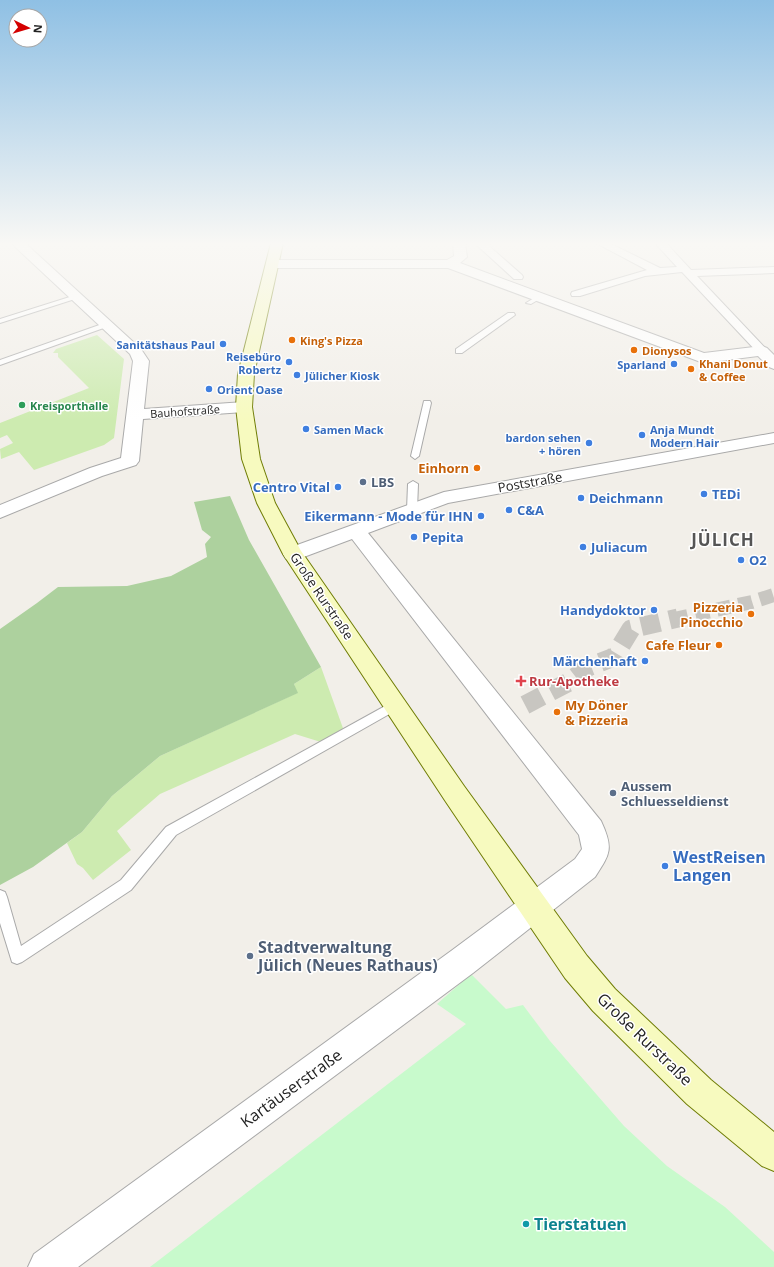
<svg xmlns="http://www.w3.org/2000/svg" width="774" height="1267" viewBox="0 0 774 1267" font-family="'Open Sans',sans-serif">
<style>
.grass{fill:#cdebb0}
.forest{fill:#add19e}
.park{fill:#c8facc}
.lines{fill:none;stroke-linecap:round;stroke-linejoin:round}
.pedestrian-tunnel-far1{stroke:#c8c6c1;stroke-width:14;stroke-dasharray:14 8;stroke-linecap:butt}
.pedestrian-tunnel{stroke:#c8c6c1;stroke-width:19;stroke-dasharray:19 10;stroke-linecap:butt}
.service-casing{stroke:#a9a9a9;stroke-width:2}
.pedestrian-casing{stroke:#a9a9a9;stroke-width:2}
.minor-casing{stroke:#a9a9a9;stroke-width:2}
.secondary-casing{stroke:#707d05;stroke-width:2}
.service{fill:#fff;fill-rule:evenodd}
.pedestrian{fill:#fff;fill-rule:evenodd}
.minor{fill:#fff;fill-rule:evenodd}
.secondary{fill:#f7fabf;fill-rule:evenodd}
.food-dot{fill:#e8710a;stroke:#fff;stroke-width:1.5}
.shop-dot{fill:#3f7fe0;stroke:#fff;stroke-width:1.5}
.leisure-dot{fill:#2e9e5b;stroke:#fff;stroke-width:1.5}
.service-dot{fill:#5c6f8a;stroke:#fff;stroke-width:1.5}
.health-dot{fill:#e0444e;stroke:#fff;stroke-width:1.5}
.culture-dot{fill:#0f9aa8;stroke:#fff;stroke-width:1.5}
.labels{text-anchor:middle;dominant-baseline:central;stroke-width:3;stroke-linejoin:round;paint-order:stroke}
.far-food-label{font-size:11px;font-weight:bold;fill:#c56008;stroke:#fff;text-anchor:start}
.far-shop-label{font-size:11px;font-weight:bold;fill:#366cbe;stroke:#fff;text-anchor:end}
.far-leisure-label{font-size:11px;font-weight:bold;fill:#27864d;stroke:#fff;text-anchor:start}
.far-street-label{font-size:11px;fill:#222;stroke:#fff}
.food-label{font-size:13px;font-weight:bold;fill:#c56008;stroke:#fff;text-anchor:end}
.service-label{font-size:13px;font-weight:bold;fill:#4e5e75;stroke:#fff;text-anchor:start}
.street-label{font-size:13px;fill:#222;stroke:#fff}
.shop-label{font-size:13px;font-weight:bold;fill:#366cbe;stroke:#fff;text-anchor:start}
.health-label{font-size:13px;font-weight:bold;fill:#be3a42;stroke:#fff;text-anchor:start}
.near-shop-label{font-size:16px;font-weight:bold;fill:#366cbe;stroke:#fff;text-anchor:start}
.near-service-label{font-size:16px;font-weight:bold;fill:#4e5e75;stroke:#fff;text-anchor:start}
.near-street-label{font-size:16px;fill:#222;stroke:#fff}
.near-culture-label{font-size:16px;font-weight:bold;fill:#0d838f;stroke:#fff;text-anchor:start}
.district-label{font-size:17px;font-weight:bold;letter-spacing:1px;fill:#555;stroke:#fff}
</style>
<rect width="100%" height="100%" fill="#f2efe9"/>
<path class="grass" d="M 97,335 L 124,359 L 114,438 L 104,445 L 34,470 L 19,452 L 1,459 L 0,449 L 13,443 L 7,435 L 0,438 L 0,423 L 89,388 L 58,357 L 58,353 L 53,353 L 56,349 Z
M 321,667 L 344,731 L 324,743 L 295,734 L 160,794 L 117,831 L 131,850 L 93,880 L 83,868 L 77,864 L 67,843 L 82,832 L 112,796 L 160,756 L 297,693 L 294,684 Z"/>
<path class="forest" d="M 230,496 L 249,540 L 321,667 L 294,684 L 298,693 L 160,756 L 112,796 L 82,832 L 33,867 L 0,885 L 0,629 L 37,603 L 58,587 L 127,586 L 171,576 L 207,557 L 205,544 L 211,537 L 202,530 L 194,502 Z"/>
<path class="park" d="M 471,974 L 506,1009 L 523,1005 L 550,1041 L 624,1126 L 667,1166 L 725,1207 L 774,1252 L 774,1267 L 150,1267 L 466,1024 L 437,1004 Z"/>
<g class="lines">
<path class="pedestrian-tunnel-far1" d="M 674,619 L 752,602 L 774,595"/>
<path class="pedestrian-tunnel" d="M 525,705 L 569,682 L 588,667 L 614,657 L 631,629 L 678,618"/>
<defs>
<path id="service" d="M 76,295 L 79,297 L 78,298 L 0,323 L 0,319 Z
M 539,295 L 541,296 L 541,298 L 531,304 L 526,303 Z
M 508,313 L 514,313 L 515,315 L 462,353 L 456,353 L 456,349 Z
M 105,323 L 108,323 L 112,325 L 0,365 L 0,360 Z
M 424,401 L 430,401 L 431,403 L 419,456 L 415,459 L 411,456 Z
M 413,481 L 418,484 L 417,510 L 412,513 L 407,510 L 408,484 Z
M 396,700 L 400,702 L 402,705 L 400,708 L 176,835 L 131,890 L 22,962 L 17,964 L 12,962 L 0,923 L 0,890 L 5,892 L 7,897 L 21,946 L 121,880 L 166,827 Z"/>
<path id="pedestrian" d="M 478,243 L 492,243 L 489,246 L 522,275 L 523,277 L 522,279 L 514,279 L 479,247 L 477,245 Z
M 596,243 L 609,243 L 660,268 L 677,267 L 655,243 L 666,243 L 691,270 L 774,267 L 774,273 L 697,276 L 768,351 L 766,353 L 758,353 L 682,272 L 645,276 L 580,296 L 572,296 L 571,294 L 572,292 L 647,270 Z"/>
<path id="minor" d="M 11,243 L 25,243 L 141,349 L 149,361 L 144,409 L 244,402 L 250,403 L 252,407 L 250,411 L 244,412 L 143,419 L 139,461 L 136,465 L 102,476 L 0,518 L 0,505 L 90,468 L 121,458 L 133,361 L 130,354 Z
M 453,243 L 465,243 L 467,257 L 460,263 L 704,353 L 762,346 L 767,348 L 774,355 L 774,369 L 769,367 L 758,356 L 703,363 L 698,361 L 448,268 L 273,268 L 268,267 L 266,264 L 268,261 L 273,260 L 447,260 L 454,256 Z
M 774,433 L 774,443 L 448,503 L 368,533 L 601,821 C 614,849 610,854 595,877 L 473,973 L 78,1267 L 28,1267 L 34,1254 L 451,951 L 575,859 L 582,849 L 579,835 L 352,539 L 293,561 L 286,559 L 283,554 L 286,549 L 444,492 Z"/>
<path id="secondary" d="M 271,243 L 283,243 L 254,374 L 252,407 L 260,459 L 275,503 L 301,551 L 464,786 L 587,956 L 615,989 L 711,1080 L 774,1132 L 774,1171 L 762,1166 L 687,1104 L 593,1011 L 565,978 L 446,802 L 283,554 L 257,503 L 242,459 L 236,407 L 238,374 Z"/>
</defs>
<use href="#service" class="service-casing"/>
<use href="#pedestrian" class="pedestrian-casing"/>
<use href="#minor" class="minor-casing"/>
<use href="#secondary" class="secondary-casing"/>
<use href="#service" class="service"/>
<use href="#pedestrian" class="pedestrian"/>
<use href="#minor" class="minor"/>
<use href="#secondary" class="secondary"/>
</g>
<linearGradient id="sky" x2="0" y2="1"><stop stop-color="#8fc0e4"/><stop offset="0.58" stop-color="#f9f8f5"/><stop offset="1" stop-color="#f9f8f5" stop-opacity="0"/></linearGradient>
<rect width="774" height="421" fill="url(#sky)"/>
<g class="food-dot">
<circle cx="292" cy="340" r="4"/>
<circle cx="634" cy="350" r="4"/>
<circle cx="691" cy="369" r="4"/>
<circle cx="477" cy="468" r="4"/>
<circle cx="751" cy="614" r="4"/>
<circle cx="719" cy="645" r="4"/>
<circle cx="557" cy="712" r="4"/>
</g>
<g class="shop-dot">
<circle cx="223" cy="344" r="4"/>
<circle cx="289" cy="362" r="4"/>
<circle cx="674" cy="364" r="4"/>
<circle cx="297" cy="375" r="4"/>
<circle cx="209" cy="389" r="4"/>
<circle cx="306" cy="429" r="4"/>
<circle cx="642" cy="435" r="4"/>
<circle cx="589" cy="443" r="4"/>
<circle cx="338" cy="487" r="4"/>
<circle cx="704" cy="494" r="4"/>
<circle cx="581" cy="498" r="4"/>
<circle cx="509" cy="510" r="4"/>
<circle cx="481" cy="516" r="4"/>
<circle cx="414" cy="537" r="4"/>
<circle cx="583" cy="547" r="4"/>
<circle cx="741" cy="560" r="4"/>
<circle cx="654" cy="610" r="4"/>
<circle cx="645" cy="661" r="4"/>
<circle cx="665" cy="866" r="4"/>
</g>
<circle class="leisure-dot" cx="22" cy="405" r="4"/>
<g class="service-dot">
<circle cx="363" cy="482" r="4"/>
<circle cx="613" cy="793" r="4"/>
<circle cx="250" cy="956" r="4"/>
</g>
<path class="health-dot" d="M519 675h4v4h4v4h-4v4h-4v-4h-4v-4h4z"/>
<circle class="culture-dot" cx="526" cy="1224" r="4"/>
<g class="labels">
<g class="far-food-label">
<text x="300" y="340">King's Pizza</text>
<text x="642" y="350">Dionysos</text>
<text x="699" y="363">Khani Donut<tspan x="699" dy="13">&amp; Coffee</tspan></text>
</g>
<g class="far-shop-label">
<text x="215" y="344">Sanitätshaus Paul</text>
<text x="281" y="356">Reisebüro<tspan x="281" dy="13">Robertz</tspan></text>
<text x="666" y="364">Sparland</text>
<text x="305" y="375" text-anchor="start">Jülicher Kiosk</text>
<text x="217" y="389" text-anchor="start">Orient Oase</text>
<text x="314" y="429" text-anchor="start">Samen Mack</text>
<text x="650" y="429" text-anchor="start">Anja Mundt<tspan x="650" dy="13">Modern Hair</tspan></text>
<text x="581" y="437">bardon sehen<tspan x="581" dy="13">+ hören</tspan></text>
</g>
<g class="far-leisure-label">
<text x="30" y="405">Kreisporthalle</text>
</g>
<g class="far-street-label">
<text transform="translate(185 411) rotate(-4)">Bauhofstraße</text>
</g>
<g class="food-label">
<text x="469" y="468">Einhorn</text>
<text x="743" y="607">Pizzeria<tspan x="743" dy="15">Pinocchio</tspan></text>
<text x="711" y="645">Cafe Fleur</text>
<text x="565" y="705" text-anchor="start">My Döner<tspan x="565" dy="15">&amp; Pizzeria</tspan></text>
</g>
<g class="service-label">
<text x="371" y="482">LBS</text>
<text x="621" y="786">Aussem<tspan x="621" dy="15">Schluesseldienst</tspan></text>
</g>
<g class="street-label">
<text transform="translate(530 482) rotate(-10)">Poststraße</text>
<text transform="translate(322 596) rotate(56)">Große Rurstraße</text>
</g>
<g class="shop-label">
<text x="330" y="487" text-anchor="end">Centro Vital</text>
<text x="712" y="494">TEDi</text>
<text x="589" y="498">Deichmann</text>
<text x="517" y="510">C&amp;A</text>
<text x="473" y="516" text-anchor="end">Eikermann - Mode für IHN</text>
<text x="422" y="537">Pepita</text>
<text x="591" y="547">Juliacum</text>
<text x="749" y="560">O2</text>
<text x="646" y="610" text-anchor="end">Handydoktor</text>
<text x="637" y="661" text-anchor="end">Märchenhaft</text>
</g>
<g class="health-label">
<text x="529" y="681">Rur-Apotheke</text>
</g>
<g class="near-shop-label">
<text x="673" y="857">WestReisen<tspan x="673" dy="18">Langen</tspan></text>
</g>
<g class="near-service-label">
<text x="258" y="947">Stadtverwaltung<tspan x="258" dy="18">Jülich (Neues Rathaus)</tspan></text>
</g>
<g class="near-street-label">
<text transform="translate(645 1039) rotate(44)">Große Rurstraße</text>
<text transform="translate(291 1088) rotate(-36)">Kartäuserstraße</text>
</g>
<g class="near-culture-label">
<text x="534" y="1224">Tierstatuen</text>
</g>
<g class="district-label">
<text x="723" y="539">JÜLICH</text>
</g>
</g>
<g transform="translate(28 28) rotate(95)"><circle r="19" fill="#ffffff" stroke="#a7a7a7"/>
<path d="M0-3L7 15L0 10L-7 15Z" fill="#d40000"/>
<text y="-6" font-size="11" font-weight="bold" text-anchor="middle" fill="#222222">N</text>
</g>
</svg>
